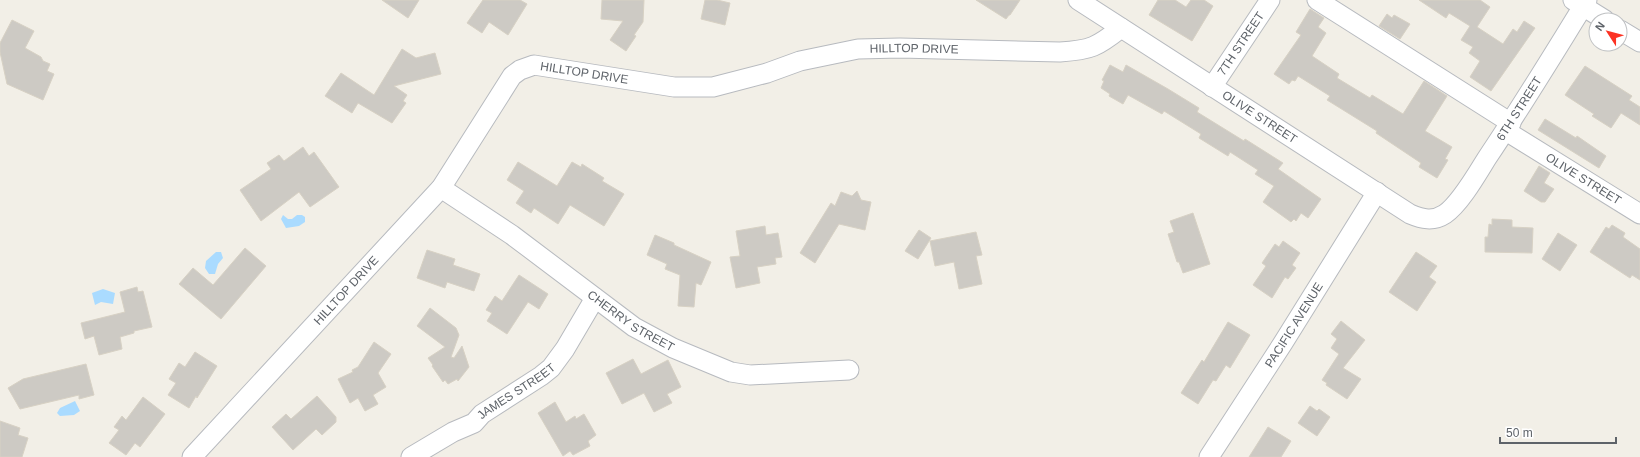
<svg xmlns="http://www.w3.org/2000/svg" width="1640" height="457" viewBox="0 0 1640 457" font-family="Arial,sans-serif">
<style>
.water{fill:#aadbff}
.building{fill:#cdcac4;stroke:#d7d1c4}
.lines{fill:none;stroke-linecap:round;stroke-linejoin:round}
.minor-casing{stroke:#b7babf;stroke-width:21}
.minor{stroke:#fff;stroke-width:19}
.labels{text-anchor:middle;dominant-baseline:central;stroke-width:3.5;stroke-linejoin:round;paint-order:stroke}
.street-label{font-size:12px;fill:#5e6369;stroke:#fff}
</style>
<rect width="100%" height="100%" fill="#f2efe7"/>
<path class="water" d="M 283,215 L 288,219 L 292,219 L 297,215 L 302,215 L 305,217 L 305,222 L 299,226 L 286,228 L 281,219 Z
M 216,252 L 221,252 L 223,258 L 218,264 L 215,274 L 209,274 L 205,268 L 206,261 Z
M 103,289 L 115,293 L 113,304 L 101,302 L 95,305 L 92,293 Z
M 75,401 L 80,411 L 74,415 L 60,416 L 57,413 L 60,408 Z"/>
<path class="building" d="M 382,0 L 419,0 L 408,18 Z
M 483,0 L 520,0 L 527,4 L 508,35 L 489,22 L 482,33 L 467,23 Z
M 602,0 L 644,0 L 643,22 L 634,35 L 636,36 L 626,51 L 610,40 L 623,21 L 601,19 Z
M 705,0 L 717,0 L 730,3 L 725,25 L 701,19 Z
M 976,0 L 1020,0 L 1010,15 L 1009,15 L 1006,19 Z
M 1158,0 L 1175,0 L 1186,7 L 1191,0 L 1204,0 L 1213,6 L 1192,41 L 1149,15 Z
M 1419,0 L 1480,0 L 1490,7 L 1477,27 L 1503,44 L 1513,29 L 1517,32 L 1524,21 L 1535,28 L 1491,91 L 1470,77 L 1480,61 L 1469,53 L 1473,47 L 1461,40 L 1470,26 L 1449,13 L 1446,18 Z
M 1310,9 L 1324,18 L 1318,27 L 1326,33 L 1312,56 L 1339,74 L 1337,78 L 1370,98 L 1372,95 L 1403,114 L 1424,81 L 1447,96 L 1425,131 L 1452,147 L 1445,159 L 1448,160 L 1437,178 L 1419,167 L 1421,163 L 1376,133 L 1377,131 L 1327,100 L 1330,96 L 1298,76 L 1295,81 L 1292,80 L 1289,84 L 1274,74 L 1301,35 L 1296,32 Z
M 1387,14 L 1392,18 L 1394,15 L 1410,24 L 1400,39 L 1379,26 Z
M 12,20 L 34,31 L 25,48 L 41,57 L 43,61 L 50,64 L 47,71 L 54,74 L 43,100 L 7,84 L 0,52 L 0,43 Z
M 402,49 L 416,58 L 435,53 L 441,74 L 394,86 L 407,95 L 403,101 L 406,103 L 392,123 L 358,103 L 352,113 L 325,96 L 341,73 L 374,95 Z
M 1110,65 L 1123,72 L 1126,65 L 1168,89 L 1199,108 L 1197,112 L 1244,141 L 1245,139 L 1283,163 L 1278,169 L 1321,199 L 1308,218 L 1301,213 L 1296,221 L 1294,219 L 1291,222 L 1263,202 L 1274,186 L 1255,174 L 1258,170 L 1230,152 L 1228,156 L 1199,138 L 1201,134 L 1164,111 L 1162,114 L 1128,95 L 1123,104 L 1109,96 L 1110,94 L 1101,88 L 1104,81 L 1102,80 Z
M 1585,66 L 1632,96 L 1629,100 L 1640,107 L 1640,125 L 1621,113 L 1611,128 L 1592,116 L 1594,114 L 1565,95 Z
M 1545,119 L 1576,138 L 1577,136 L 1606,156 L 1599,168 L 1538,130 Z
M 303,147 L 309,156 L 314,152 L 339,187 L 310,207 L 299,192 L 261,221 L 240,190 L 271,169 L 267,163 L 279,155 L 284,161 Z
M 518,162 L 557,186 L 572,162 L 581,167 L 582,164 L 604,178 L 602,181 L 624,194 L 604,226 L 570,205 L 558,224 L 534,208 L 531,213 L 516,203 L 524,191 L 507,180 Z
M 1539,166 L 1550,173 L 1544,183 L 1554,189 L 1545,202 L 1541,202 L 1524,191 Z
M 857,191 L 861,200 L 871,202 L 865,230 L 839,224 L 815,263 L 800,253 L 831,203 L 835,206 L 841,192 L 852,196 Z
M 1193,213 L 1210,264 L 1183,273 L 1179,262 L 1177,262 L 1168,234 L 1174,232 L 1170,221 Z
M 1492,219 L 1512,220 L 1512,227 L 1533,228 L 1532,253 L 1485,252 L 1485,237 L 1488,237 L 1489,224 L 1492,225 Z
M 1612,225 L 1625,233 L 1623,237 L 1640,249 L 1640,280 L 1632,275 L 1630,278 L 1590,252 L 1606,227 L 1609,229 Z
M 765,226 L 766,235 L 778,233 L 782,257 L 775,258 L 776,264 L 757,267 L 760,283 L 736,288 L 730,257 L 740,256 L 736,231 Z
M 919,230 L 931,238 L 918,259 L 905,251 Z
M 976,232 L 982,255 L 976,256 L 982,284 L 959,289 L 954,262 L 935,266 L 930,241 Z
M 1558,233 L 1577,245 L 1560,271 L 1542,259 Z
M 655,235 L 674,243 L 674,245 L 711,262 L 701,285 L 696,283 L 694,307 L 678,306 L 680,275 L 665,269 L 667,264 L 647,255 Z
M 1283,241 L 1300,253 L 1292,265 L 1296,268 L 1288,279 L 1285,277 L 1272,298 L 1253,285 L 1266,266 L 1262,263 L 1275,244 L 1279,247 Z
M 245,248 L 266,266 L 221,319 L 179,284 L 193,268 L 213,285 Z
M 427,250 L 455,259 L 453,265 L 480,274 L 474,291 L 447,282 L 445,288 L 417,278 Z
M 1416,252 L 1437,266 L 1429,277 L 1436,282 L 1417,311 L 1389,292 Z
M 519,275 L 548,294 L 539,309 L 528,302 L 507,334 L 487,321 L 492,313 L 486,310 L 495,296 L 502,301 Z
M 137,287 L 138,292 L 143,291 L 152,327 L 134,331 L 134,333 L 120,337 L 122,349 L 99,355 L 94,336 L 85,339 L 81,323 L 125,312 L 120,292 Z
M 430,308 L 456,328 L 459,335 L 451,357 L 454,358 L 462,346 L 469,367 L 458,381 L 457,379 L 448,384 L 445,380 L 443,382 L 432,366 L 433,365 L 428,358 L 445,347 L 417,326 Z
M 1341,321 L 1365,340 L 1343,368 L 1361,379 L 1347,399 L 1326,385 L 1327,383 L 1322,380 L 1339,354 L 1331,348 L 1337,339 L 1331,334 Z
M 1228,322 L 1250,335 L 1230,368 L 1226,365 L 1216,381 L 1213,380 L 1198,404 L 1181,393 L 1202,360 L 1204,362 Z
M 374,342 L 391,354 L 378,373 L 386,387 L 373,395 L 378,404 L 365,411 L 358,398 L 350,403 L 338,379 L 353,372 L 352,370 L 358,367 Z
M 195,352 L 217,366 L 197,398 L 196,396 L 189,408 L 168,395 L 176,383 L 169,379 L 179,363 L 185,367 Z
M 633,359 L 641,374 L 668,360 L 681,387 L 667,394 L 672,403 L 654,412 L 644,393 L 622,404 L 606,373 Z
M 86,364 L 94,395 L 79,399 L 79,395 L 20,409 L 8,388 L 23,379 Z
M 317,396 L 336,417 L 336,422 L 322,435 L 316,429 L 293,450 L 272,427 L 286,414 L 291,419 Z
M 143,397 L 165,414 L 140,447 L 135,443 L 126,455 L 109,443 L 119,430 L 114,427 L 122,416 L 126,420 Z
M 555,402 L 566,422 L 575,416 L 576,419 L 584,414 L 596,435 L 588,441 L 590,446 L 573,455 L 570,451 L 563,456 L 538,413 Z
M 1310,406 L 1317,411 L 1319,409 L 1330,417 L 1317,436 L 1298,423 Z
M 0,421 L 20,428 L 18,435 L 28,438 L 22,457 L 0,457 Z
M 1268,427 L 1291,441 L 1281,457 L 1249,457 Z"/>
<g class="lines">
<defs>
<g id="minor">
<path id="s1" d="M 1078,0 L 1410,214 C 1422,219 1433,222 1445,214 C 1460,204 1477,174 1487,158 C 1522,106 1554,53 1587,0"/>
<path d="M 1317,0 L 1511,123"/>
<path d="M 1573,0 L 1605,20"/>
<path d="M 1620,30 L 1640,42"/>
<path id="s2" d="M 1212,87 L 1270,0"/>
<path id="s3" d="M 1506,131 L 1640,214"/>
<path id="s4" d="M 441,188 L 512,235 L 634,327 L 673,348 L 731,372 L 750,375 L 849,370"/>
<path id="s5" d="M 192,457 L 441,188 L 512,76 L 520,70 L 534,65 L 674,87 L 713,87 L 767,73 L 800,61 L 858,49 L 900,48 L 1060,52 C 1091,50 1097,47 1121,28"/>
<path id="s6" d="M 411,457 L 453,432 L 474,423 L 482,414 L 541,376 L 551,368 L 565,349 L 595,298"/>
<path id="s7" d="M 1209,457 L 1283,343 L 1377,192"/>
</g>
</defs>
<use href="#minor" class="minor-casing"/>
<use href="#minor" class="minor"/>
</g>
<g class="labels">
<g class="street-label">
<text stroke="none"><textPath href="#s2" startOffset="52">7TH STREET</textPath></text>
<text stroke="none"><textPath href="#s5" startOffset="911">HILLTOP DRIVE</textPath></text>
<text stroke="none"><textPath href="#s5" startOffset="575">HILLTOP DRIVE</textPath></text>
<text stroke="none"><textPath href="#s1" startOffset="561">6TH STREET</textPath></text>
<text stroke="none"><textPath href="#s1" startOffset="216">OLIVE STREET</textPath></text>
<text stroke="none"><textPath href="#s3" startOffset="91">OLIVE STREET</textPath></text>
<text stroke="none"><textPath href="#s5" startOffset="227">HILLTOP DRIVE</textPath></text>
<text stroke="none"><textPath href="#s4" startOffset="232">CHERRY STREET</textPath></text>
<text stroke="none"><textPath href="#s7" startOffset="157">PACIFIC AVENUE</textPath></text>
<text stroke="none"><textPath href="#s6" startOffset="125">JAMES STREET</textPath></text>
</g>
</g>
<g transform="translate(1608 32) rotate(306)"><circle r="19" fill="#ffffff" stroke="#bfc1c3"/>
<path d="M0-3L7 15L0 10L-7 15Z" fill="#fc3223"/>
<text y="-6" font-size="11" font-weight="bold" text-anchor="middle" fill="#5e6369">N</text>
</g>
<path d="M1500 437v6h116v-6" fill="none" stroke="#5e6369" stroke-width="2"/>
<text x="1506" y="437" font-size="12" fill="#5e6369" stroke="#ffffff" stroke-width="3" paint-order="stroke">50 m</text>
</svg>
